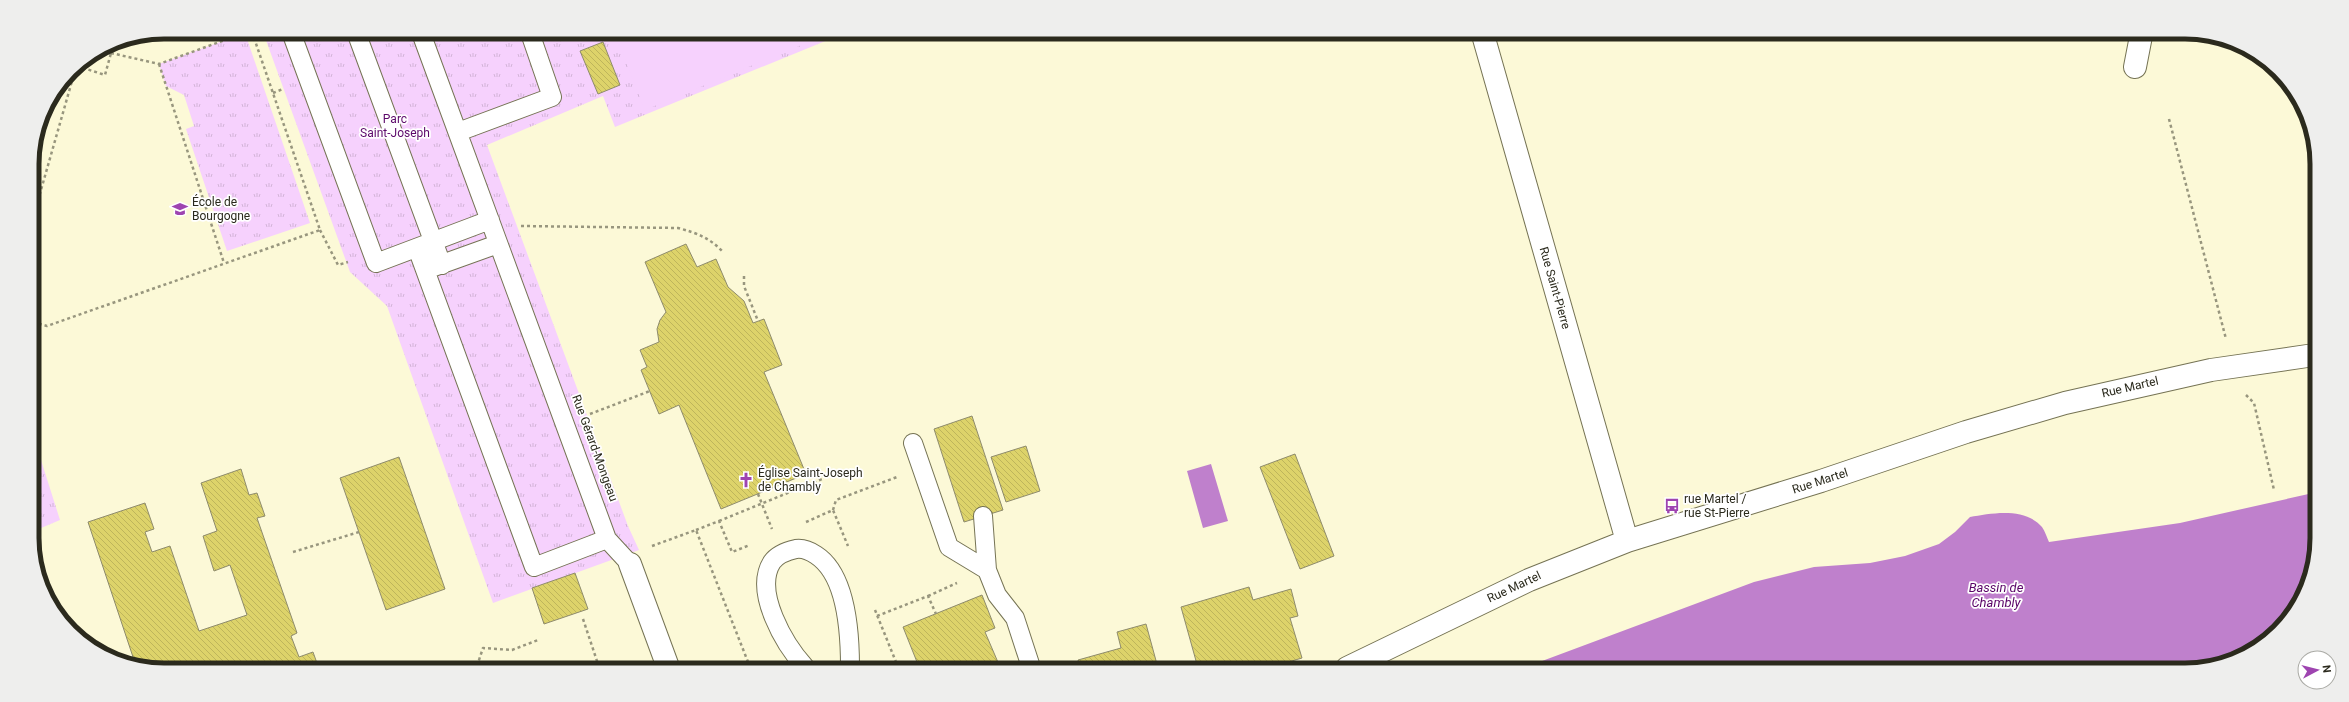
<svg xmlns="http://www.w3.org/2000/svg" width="2349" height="702" viewBox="0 0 2349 702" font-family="Roboto,sans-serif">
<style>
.grass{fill:url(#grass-tufts)}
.pitch{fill:#f6d1fd}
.water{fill:#bf80cc}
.building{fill:url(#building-back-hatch);stroke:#8e8b6c}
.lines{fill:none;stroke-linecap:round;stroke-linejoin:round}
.lane-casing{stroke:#757354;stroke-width:20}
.street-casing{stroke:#757354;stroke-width:24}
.path{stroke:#98967e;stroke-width:2.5;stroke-dasharray:3 3;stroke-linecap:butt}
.lane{stroke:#fff;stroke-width:18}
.street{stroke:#fff;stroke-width:22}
.labels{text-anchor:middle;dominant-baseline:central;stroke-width:3.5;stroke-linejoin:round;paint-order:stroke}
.park-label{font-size:12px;fill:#5c086a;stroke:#fff}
.poi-label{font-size:12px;fill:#2b2a1d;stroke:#fff;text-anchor:start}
.street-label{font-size:12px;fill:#2b2a1d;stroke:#fff}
.water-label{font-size:13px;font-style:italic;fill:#5a0568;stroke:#fff}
.rim{fill:none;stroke:#2b2a1d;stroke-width:5}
</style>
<defs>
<pattern id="grass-tufts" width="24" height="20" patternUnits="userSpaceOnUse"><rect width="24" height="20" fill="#f6d1fd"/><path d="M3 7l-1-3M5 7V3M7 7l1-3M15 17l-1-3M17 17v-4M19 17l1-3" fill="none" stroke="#d3b4d8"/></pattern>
<pattern id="building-back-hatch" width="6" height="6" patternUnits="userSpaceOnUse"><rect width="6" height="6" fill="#ddd36a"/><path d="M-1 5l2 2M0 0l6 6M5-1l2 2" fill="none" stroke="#beb55b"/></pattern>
</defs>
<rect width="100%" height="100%" fill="#fcf9d7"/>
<path class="grass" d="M 263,32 L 845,33 L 615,127 L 603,96 L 487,145 L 628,526 L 639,550 L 493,603 L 387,306 L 350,272 Z
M 245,33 L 310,223 L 227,251 L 186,129 L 194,126 L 184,95 L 166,86 L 159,64 Z
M 34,438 L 60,520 L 34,531 Z"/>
<path class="pitch" d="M 164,32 L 170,32 L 168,40 L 150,35 Z
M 632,33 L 828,33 L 828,34 L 645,110 L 617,39 Z"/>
<path class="water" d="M 1211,464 L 1228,521 L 1203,528 L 1187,471 Z
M 2313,493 L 2313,572 L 2295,611 L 2266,643 L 2235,660 L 2194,670 L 1523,668 L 1754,582 L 1814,567 L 1870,563 L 1905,556 L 1939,544 L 1955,532 L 1970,517 C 1992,513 2025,507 2042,527 C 2045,531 2047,538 2049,542 L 2180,523 Z"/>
<path class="building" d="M 603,42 L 620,85 L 598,94 L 580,51 Z
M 686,244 L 697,267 L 716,259 L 728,287 L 744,301 L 753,323 L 764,319 L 782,365 L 764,372 L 806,474 L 721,509 L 679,405 L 659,414 L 641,370 L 647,367 L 640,350 L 659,342 L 657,329 L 660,320 L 666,312 L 645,262 Z
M 972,416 L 1003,510 L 964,522 L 934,429 Z
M 1026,446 L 1040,491 L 1006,502 L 991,457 Z
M 1295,454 L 1334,556 L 1300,569 L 1260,467 Z
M 399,457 L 445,589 L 386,610 L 340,478 Z
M 241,469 L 249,495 L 257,493 L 265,516 L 257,518 L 297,633 L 291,636 L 299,657 L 313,652 L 318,666 L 136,666 L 88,522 L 145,503 L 154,529 L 145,532 L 152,552 L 170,546 L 199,631 L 247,615 L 230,565 L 214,571 L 203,536 L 217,531 L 201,483 Z
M 575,573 L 588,609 L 544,624 L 532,588 Z
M 1249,587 L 1253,600 L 1291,589 L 1298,616 L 1290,618 L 1302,658 L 1268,668 L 1198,668 L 1181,607 Z
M 982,595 L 995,628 L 985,632 L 1000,667 L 919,667 L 903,627 Z
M 1146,624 L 1158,668 L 1080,667 L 1078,660 L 1121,648 L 1117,632 Z"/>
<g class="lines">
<defs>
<path id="lane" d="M 291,32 L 376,263 L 490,220
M 356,32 L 442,265
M 421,33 L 607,539 L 630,564
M 458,132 L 552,97 L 530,33
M 417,248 L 534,567 L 607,539
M 431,268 L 498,244
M 913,443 L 949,547 L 987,570 L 997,595 L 1015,618 L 1031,667
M 983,516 L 987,570
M 805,667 C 785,645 753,592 772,562 C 777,555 787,551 796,549 C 803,548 810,551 816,555 C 847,575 850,633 850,667"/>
<path id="street" d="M 1483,35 L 1627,541
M 2135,67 L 2141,36
M 630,564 L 668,667
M 1347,668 L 1529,580 L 1627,541 L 1821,481 L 1966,432 L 2065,403 L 2211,370 L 2314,355"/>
</defs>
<use href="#lane" class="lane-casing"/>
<use href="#street" class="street-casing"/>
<path class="path" d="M 560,40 L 580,33
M 111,53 L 159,64 L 247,32
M 159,64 L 224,263
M 77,66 L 105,75 L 114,42
M 273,93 L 283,89
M 2169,119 L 2226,339
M 33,218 L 76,67
M 521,226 L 678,228 C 697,233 710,238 723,252
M 320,230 L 338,265 L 348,262
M 744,276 L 744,286 L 758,321
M 33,322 L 47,326 L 320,230 L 252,32
M 2246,395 L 2254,403 L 2274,490
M 590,414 L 650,391
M 758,494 L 772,529
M 833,510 L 836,500 L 897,477
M 719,521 L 822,479
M 806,522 L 833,510 L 848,546
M 696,530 L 719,521 L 732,552 L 750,545
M 652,546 L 696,530 L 750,667
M 293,552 L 359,532
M 928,596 L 957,583
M 875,610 L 898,667
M 877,616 L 928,596 L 936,614
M 583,619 L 599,667
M 477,666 L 483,648 L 512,650 L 538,640
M 1270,667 L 1270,668"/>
<use href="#lane" class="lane"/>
<use href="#street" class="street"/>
</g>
<defs>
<symbol id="school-bare" viewBox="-9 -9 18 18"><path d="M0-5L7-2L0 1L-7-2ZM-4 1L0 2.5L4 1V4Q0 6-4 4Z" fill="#9e44b0" stroke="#fff" stroke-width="2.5" paint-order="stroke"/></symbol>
<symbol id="church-bare" viewBox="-9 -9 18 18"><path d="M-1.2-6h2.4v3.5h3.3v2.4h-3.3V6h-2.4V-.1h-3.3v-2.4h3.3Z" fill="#9e44b0" stroke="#fff" stroke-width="2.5" paint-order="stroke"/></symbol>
<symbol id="bus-bare" viewBox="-9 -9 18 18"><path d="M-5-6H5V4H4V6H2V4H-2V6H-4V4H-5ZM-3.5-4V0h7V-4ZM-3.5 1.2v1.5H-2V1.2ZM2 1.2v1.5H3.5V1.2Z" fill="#9e44b0" stroke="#fff" stroke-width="2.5" paint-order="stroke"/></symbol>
</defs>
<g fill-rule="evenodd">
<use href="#school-bare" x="169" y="198" width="22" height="22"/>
<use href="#church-bare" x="735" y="469" width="22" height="22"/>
<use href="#bus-bare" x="1661" y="495" width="22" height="22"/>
</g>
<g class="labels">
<g class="park-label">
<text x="395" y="119">Parc<tspan x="395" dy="14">Saint-Joseph</tspan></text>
</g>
<g class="poi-label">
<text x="192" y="202">École de<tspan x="192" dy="14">Bourgogne</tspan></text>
<text x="758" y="473">Église Saint-Joseph<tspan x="758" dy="14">de Chambly</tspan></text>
<text x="1684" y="499">rue Martel /<tspan x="1684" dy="14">rue St-Pierre</tspan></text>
</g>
<g class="street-label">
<text transform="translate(1555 288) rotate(74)">Rue Saint-Pierre</text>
<text transform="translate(2130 387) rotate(-13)">Rue Martel</text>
<text transform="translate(595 448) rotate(70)">Rue Gérard-Mongeau</text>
<text transform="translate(1820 481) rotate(-18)">Rue Martel</text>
<text transform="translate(1514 587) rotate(-25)">Rue Martel</text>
</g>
<g class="water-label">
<text x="1996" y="587">Bassin de<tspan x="1996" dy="15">Chambly</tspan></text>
</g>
</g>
<path d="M0 0H2349V702H0ZM164 39H2185A125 125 0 0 1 2310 164V538A125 125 0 0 1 2185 663H164A125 125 0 0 1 39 538V164A125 125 0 0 1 164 39Z" fill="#eeeeed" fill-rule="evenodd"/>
<path class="rim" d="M164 39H2185A125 125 0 0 1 2310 164V538A125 125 0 0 1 2185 663H164A125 125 0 0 1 39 538V164A125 125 0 0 1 164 39Z"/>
<g transform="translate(2317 670) rotate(83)"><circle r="19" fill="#ffffff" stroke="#aaaaa5"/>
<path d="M0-3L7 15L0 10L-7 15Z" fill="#9e44b0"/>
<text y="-6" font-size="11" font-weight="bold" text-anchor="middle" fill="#2b2a1d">N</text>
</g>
</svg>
